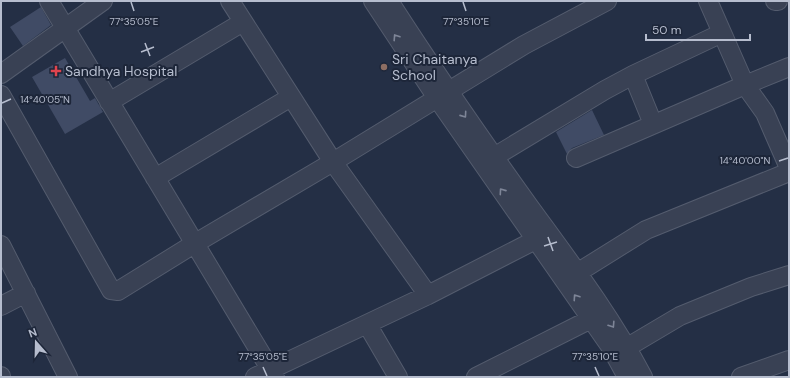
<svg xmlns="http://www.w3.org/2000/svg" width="790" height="378" viewBox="0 0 790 378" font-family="'DM Sans',sans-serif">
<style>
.building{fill:#404b65}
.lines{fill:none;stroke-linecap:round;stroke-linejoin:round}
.minor-casing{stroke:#545c6e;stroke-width:20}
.minor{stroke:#394154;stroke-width:18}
.oneway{stroke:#7e8597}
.ticks{fill:none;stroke:#b6bdce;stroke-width:1.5}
.education-dot{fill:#8d6e63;stroke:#1d2639;stroke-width:1.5}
.health-dot{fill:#e0444e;stroke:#1d2639;stroke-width:1.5}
.labels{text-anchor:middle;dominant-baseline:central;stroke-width:4;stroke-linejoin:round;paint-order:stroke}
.poi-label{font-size:14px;fill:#b6bdce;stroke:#1d2639;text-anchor:start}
.ticks-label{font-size:10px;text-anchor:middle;fill:#b6bdce;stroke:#1d2639;stroke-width:4;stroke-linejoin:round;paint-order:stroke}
</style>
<rect width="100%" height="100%" fill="#242f45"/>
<path class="building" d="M 41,7 L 51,25 L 23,46 L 10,27 Z
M 65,58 L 90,101 L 95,98 L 103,112 L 65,134 L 32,77 Z
M 592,110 L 604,135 L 572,148 L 567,154 L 556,132 Z"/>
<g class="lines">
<defs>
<path id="minor" d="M 49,1 L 275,377
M 230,1 L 333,162 L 428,295
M 373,1 L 437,98 L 610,346 L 627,377
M 389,1 C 434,71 481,139 529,206 C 569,261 611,316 643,377
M 775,1 L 778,1
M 789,67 L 745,85 L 765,113 L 789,168
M 1,74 L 103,1
M 633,75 L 653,124
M 1,95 L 111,290 L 118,291 L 194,244 L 333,162 L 524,45 L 607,1
M 109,102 L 243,22
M 494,157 L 605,90 L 633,75 L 722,33
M 576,158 L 745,85 L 708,1
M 155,178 L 291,97
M 1,245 L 68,377
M 577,273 L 646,230 L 789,172
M 1,306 L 26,293
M 367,324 L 398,377
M 626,348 L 680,316 L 751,287 L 789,275
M 1,376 L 1,377
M 255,377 L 428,295 L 547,234
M 476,377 L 591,319
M 741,377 L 789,360"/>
</defs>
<use href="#minor" class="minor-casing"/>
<use href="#minor" class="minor"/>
</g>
<defs><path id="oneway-chevron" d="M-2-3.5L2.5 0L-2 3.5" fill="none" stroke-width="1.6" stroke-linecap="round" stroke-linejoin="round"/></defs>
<g class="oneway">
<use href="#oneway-chevron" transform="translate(396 37) rotate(-123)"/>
<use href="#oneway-chevron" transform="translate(464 115) rotate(55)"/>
<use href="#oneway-chevron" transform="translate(502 191) rotate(-125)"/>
<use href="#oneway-chevron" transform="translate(576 297) rotate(-124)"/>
<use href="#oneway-chevron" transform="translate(612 325) rotate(57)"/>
</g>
<path class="ticks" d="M 131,2 L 134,11M 463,2 L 466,11M 145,43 L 150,56M 141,52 L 154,47M 2,103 L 11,99M 779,161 L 788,158M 548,237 L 553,251M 544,246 L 557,242M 263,367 L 267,376M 595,367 L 599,376"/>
<circle class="education-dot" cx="384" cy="67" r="4"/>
<path class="health-dot" d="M54 65h4v4h4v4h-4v4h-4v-4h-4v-4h4z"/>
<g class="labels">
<g class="poi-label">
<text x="392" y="59">Sri Chaitanya<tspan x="392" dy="16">School</tspan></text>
<text x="65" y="71">Sandhya Hospital</text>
</g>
</g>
<g class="ticks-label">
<text x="134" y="25">77°35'05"E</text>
<text x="466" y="25">77°35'10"E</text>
<text x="45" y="103">14°40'05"N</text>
<text x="745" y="164">14°40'00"N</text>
<text x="263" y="360">77°35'05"E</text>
<text x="595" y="360">77°35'10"E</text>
</g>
<rect width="790" height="378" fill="none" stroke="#b6bdce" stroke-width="4"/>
<g transform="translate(36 342) rotate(340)" stroke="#1d2639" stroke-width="3" paint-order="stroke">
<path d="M0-3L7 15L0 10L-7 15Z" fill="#b6bdce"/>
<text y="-6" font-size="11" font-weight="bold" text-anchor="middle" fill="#b6bdce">N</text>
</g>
<path d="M646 34v6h104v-6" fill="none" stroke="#b6bdce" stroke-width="2"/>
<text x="652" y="34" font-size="12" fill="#b6bdce" stroke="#1d2639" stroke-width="3" paint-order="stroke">50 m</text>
</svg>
